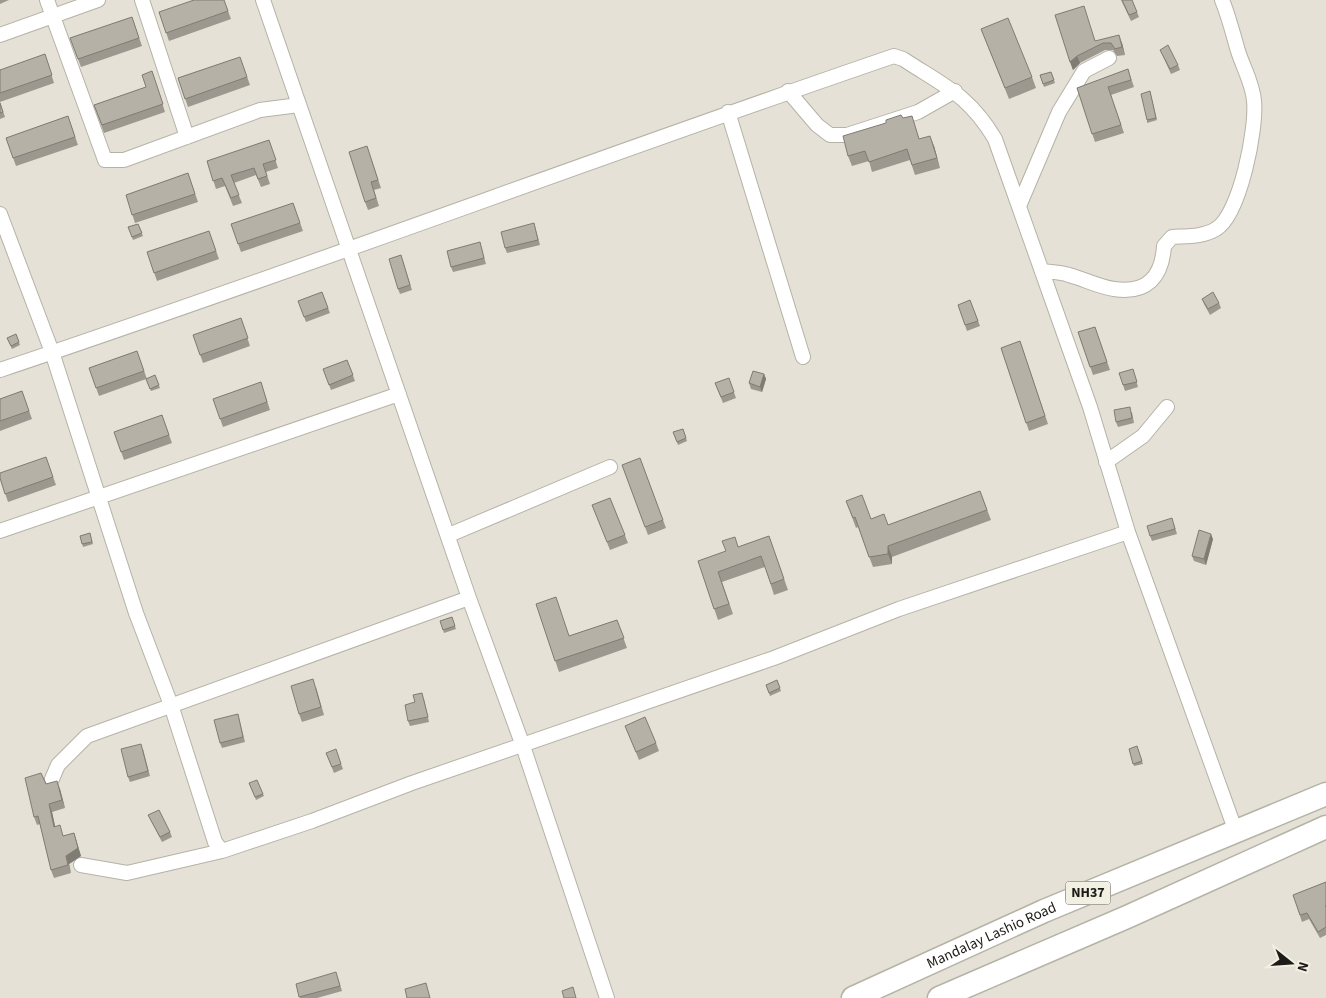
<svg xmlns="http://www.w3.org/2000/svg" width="1326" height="998" viewBox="0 0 1326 998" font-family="'Source Sans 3',sans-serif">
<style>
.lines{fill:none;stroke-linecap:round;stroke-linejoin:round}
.minor-casing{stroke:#b5b2a6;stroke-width:16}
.trunk-casing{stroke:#b5b2a6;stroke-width:25}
.minor{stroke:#fff;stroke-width:14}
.trunk{stroke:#fff;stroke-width:22}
.wall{fill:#9c988f}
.shaded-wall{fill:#7f7c74}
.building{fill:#b5b1a6;stroke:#7f7c74}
.labels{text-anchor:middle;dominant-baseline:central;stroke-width:4;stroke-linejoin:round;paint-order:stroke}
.shield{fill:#f2efe3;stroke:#5c5b54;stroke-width:1}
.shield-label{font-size:14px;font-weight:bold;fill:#1c1b17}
.street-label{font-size:15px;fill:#1c1b17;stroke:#f2efe3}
</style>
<rect width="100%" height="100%" fill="#e5e1d6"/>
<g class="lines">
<defs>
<path id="minor" d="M 47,0 L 105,160 L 124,160 L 260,110 L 299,105
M 142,0 L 187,137
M 263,0 L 469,598 L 523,746 L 607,998
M 0,35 L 98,0
M 788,91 L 817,125 L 830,135 L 847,135 L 918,112 L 955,91
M 728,112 L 803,357
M 1019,206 L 1059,112 L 1084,71 L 1109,58
M 0,214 L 52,352 L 136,613 L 171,705 L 215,842 L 222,851 L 312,821 L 412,783 L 774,658 L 899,609 L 1128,532
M 1042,271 C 1051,272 1060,272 1069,275 C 1084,279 1099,287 1114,289 C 1147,294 1162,277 1164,246 L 1172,237 C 1187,236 1203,237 1216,229 C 1240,215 1257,128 1254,101 C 1253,84 1243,67 1238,51 C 1233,34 1229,17 1222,0
M 0,370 C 300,270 595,158 894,56 L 903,59 C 944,86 969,95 995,139 L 1090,407 L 1128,532 L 1236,832
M 1106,462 L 1143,436 L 1167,407
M 0,531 L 399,394
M 449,535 L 610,467
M 52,779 L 58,765 L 87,736 L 469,598
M 81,865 L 127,873 L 222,851"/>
<g id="trunk">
<path id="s1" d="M 853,998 L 1044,911 L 1326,794"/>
<path d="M 939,998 L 1127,917 L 1326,827"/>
</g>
</defs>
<use href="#minor" class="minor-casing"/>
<use href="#trunk" class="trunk-casing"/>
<use href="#minor" class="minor"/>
<use href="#trunk" class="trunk"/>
</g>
<path class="wall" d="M 0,0 L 9,0 L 0,4 Z
M 224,0 L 231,19 L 169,41 L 159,12 Z
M 1121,0 L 1132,0 L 1139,17 L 1131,21 Z
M 1055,15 L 1095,41 L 1122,43 L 1125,55 L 1117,56 L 1113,50 L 1105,50 L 1080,63 L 1073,70 Z
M 132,17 L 142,46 L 81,67 L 70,38 Z
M 981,29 L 1032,77 L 1036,88 L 1009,99 Z
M 1160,50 L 1178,65 L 1180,70 L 1171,74 Z
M 45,54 L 54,83 L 0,102 L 0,70 Z
M 240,57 L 250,85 L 188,107 L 178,78 Z
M 1128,69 L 1134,87 L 1111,95 L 1124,133 L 1095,142 L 1077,88 Z
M 152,71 L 165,112 L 104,133 L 94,105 L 146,87 Z
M 1051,72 L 1055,83 L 1044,87 L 1040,75 Z
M 1150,91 L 1157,120 L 1147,123 L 1147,120 Z
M 0,102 L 5,117 L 0,119 Z
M 68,116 L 78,145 L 16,166 L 6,138 Z
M 912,116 L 919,139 L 934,146 L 940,168 L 915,175 L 910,160 L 872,172 L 869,161 L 852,166 L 848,156 L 903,118 Z
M 269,140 L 278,168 L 266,172 L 270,184 L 261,187 L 256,175 L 234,183 L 242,203 L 233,206 L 225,186 L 216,189 L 207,161 Z
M 367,146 L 381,188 L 374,190 L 379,206 L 368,210 L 365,202 Z
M 188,173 L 198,202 L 135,223 L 126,195 Z
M 293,203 L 303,231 L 241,252 L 231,224 Z
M 534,223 L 540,245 L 507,253 L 505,248 Z
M 138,224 L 143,236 L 133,240 L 128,227 Z
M 209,231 L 219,259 L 157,281 L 147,252 Z
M 480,242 L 486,264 L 453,272 L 451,267 Z
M 403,261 L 412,290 L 400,294 L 398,289 Z
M 322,292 L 330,313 L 306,322 L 298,301 Z
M 1202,299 L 1219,303 L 1221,308 L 1210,315 L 1204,304 Z
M 970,300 L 980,326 L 967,331 L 958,305 Z
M 241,318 L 250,346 L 203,363 L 193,335 Z
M 1095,327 L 1110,370 L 1093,375 L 1078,332 Z
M 16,334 L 20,345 L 12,349 L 7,338 Z
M 1020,341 L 1048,424 L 1029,431 L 1001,348 Z
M 137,351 L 147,379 L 155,375 L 160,388 L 151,391 L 146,379 L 99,396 L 89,368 Z
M 347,360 L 355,381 L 331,390 L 323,369 Z
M 1133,369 L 1138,387 L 1125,391 L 1123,385 Z
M 764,374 L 766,379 L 762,392 L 751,389 L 749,383 Z
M 729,378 L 736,398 L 723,403 L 715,383 Z
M 261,382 L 270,410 L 223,427 L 213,399 Z
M 22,391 L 32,419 L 0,431 L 0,399 Z
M 1132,412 L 1134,423 L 1118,427 L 1116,422 Z
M 162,415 L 172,443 L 124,460 L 114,432 Z
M 683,429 L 687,441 L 678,445 L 673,432 Z
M 46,457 L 56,485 L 8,502 L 0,478 Z
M 640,458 L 666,528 L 648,535 L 622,465 Z
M 980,491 L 991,520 L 892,557 L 892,564 L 873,567 L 858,527 L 856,528 L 846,501 L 871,519 L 888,525 Z
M 610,498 L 628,543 L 610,550 L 592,505 Z
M 1174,524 L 1177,534 L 1152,541 L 1150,536 Z
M 90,533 L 93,544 L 83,547 L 80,536 Z
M 769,536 L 788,590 L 774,595 L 765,567 L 722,582 L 733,614 L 718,620 L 698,561 Z
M 1213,539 L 1206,565 L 1194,561 L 1192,556 Z
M 536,604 L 569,636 L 617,620 L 627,648 L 559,672 Z
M 452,617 L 456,629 L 444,633 L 440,621 Z
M 777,680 L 781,691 L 770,696 L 766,685 Z
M 316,687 L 324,715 L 302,722 L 299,714 Z
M 424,699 L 429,722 L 410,726 L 408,721 Z
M 238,714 L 245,742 L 222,748 L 220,743 Z
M 625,726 L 656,743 L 659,751 L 639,760 Z
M 1137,746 L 1143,764 L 1134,766 L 1129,749 Z
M 143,749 L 150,776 L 130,782 L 128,777 Z
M 326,753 L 341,764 L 343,769 L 334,773 Z
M 249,783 L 263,794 L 264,796 L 256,800 Z
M 60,789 L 65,808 L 52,812 L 55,826 L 63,836 L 74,833 L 81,856 L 69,864 L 71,873 L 54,878 L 51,870 L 40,824 L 37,825 L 34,817 Z
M 148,815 L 170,832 L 172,837 L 162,842 Z
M 1326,882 L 1326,935 L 1320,938 L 1309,919 L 1302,922 L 1293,895 Z
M 338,978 L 342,991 L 317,998 L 300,998 L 296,984 Z"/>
<path class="shaded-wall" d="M 1119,35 L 1122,43 L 1125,55 L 1122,47 Z
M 1077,56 L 1080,63 L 1073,70 L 1070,62 Z
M 930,136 L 934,146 L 940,168 L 937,158 Z
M 764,374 L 766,379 L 762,392 L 760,387 Z
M 1211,534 L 1213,539 L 1206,565 L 1204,559 Z
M 888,546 L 892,557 L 892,564 L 888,554 Z
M 57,781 L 60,789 L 65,808 L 62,800 Z
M 49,804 L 52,812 L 57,835 L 54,827 Z
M 74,833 L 81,856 L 69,864 L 71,873 L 66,856 Z"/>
<path class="building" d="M 194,0 L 224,0 L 228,11 L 166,33 L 159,12 Z
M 1122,0 L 1132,0 L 1137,12 L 1129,15 Z
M 1084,6 L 1095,41 L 1119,35 L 1122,47 L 1115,49 L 1111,43 L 1103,43 L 1077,56 L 1070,62 L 1055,15 Z
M 132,17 L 139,38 L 78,59 L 70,38 Z
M 1008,18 L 1032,77 L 1005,88 L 981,29 Z
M 1168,45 L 1178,65 L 1170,69 L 1160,50 Z
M 45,54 L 52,75 L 0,93 L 0,70 Z
M 240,57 L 247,77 L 185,99 L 178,78 Z
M 1128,69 L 1131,80 L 1108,87 L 1121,125 L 1092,134 L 1077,88 Z
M 152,71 L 163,104 L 102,125 L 94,105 L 146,87 L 142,75 Z
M 1051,72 L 1054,80 L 1043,84 L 1040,75 Z
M 1150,91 L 1156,118 L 1147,120 L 1141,94 Z
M 0,103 L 3,112 L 0,113 Z
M 901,115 L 903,118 L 912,116 L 919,139 L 930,136 L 937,158 L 912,165 L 907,149 L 869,162 L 865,151 L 848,156 L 843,136 L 886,123 L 886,120 Z
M 68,116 L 75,137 L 13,158 L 6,138 Z
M 269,140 L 276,160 L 263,164 L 267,176 L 258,179 L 254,168 L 231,175 L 239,195 L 231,198 L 222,178 L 213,181 L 207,161 Z
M 367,146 L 378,180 L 371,182 L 376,198 L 365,202 L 349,152 Z
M 188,173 L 195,194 L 132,215 L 126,195 Z
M 293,203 L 300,223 L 238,244 L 231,224 Z
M 534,223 L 538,240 L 505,248 L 501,232 Z
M 138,224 L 142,233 L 132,237 L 128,227 Z
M 209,231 L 216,251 L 154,273 L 147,252 Z
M 480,242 L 484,258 L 451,267 L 447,251 Z
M 401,255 L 410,285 L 398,289 L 389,259 Z
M 322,292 L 328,308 L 304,317 L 298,301 Z
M 1213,292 L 1219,303 L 1208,309 L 1202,299 Z
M 970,300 L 978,321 L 965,325 L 958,305 Z
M 241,318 L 248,338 L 200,355 L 193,335 Z
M 1095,327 L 1107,362 L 1090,367 L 1078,332 Z
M 16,334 L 19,342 L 11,346 L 7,338 Z
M 1020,341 L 1045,416 L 1026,423 L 1001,348 Z
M 137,351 L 144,371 L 96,388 L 89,368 Z
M 347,360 L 353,375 L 329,385 L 323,369 Z
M 1133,369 L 1137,382 L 1123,385 L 1119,373 Z
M 753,371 L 764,374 L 760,387 L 749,383 Z
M 155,375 L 159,385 L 150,389 L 146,379 Z
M 729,378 L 734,392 L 721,397 L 715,383 Z
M 261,382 L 267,402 L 220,419 L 213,399 Z
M 22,391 L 29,411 L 0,421 L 0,399 Z
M 1130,407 L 1132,418 L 1116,422 L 1114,410 Z
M 162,415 L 169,435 L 121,452 L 114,432 Z
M 683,429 L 686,438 L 677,442 L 673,432 Z
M 46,457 L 53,477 L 5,494 L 0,478 L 0,473 Z
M 640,458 L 663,520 L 645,527 L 622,465 Z
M 980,491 L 987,510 L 888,546 L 888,554 L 869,557 L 855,517 L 853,518 L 846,501 L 862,495 L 871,519 L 884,514 L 888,525 Z
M 610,498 L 625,535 L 607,542 L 592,505 Z
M 1172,518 L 1175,529 L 1150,536 L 1147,526 Z
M 1199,530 L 1211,534 L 1204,559 L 1192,556 Z
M 90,533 L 92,542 L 82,544 L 80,536 Z
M 769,536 L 784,579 L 771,584 L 761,556 L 718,572 L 729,604 L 714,609 L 698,561 L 726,551 L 722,541 L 735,537 L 738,547 Z
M 556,597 L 569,636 L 617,620 L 624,638 L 555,661 L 536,604 Z
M 452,617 L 455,626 L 443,630 L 440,621 Z
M 313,679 L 321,707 L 299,714 L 291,686 Z
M 777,680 L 780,688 L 769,693 L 766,685 Z
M 422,693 L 428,717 L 408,721 L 405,705 L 415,702 L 413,695 Z
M 238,714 L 243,737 L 220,743 L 214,720 Z
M 645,717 L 656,743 L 636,752 L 625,726 Z
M 141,744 L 148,771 L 128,777 L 121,749 Z
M 1137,746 L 1142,761 L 1133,764 L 1129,749 Z
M 336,749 L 341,764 L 332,767 L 326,753 Z
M 41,773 L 46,784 L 57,781 L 62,800 L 49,804 L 54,827 L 60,825 L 63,836 L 74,833 L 78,848 L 66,856 L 68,865 L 51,870 L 38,816 L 34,817 L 25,778 Z
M 257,780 L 263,794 L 255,797 L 249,783 Z
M 159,810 L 170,832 L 160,837 L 148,815 Z
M 1326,882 L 1326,906 L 1325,906 L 1326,907 L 1326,927 L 1318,932 L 1307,913 L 1300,915 L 1293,895 Z
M 336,972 L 340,986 L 299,997 L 296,984 Z
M 426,983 L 430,998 L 407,998 L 405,989 Z
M 573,987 L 576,998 L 564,998 L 562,991 Z"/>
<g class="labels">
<rect class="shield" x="1065.5" y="881.5" width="45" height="23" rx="4"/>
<g class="shield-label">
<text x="1088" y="893">NH37</text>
</g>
<g class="street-label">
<text stroke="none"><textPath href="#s1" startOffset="152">Mandalay Lashio Road</textPath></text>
</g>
</g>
<g transform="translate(1291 963) rotate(107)" stroke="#f2efe3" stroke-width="4" paint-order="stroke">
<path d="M0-4L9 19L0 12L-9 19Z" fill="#1c1b17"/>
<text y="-8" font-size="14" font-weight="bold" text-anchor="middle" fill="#1c1b17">N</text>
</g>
</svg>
